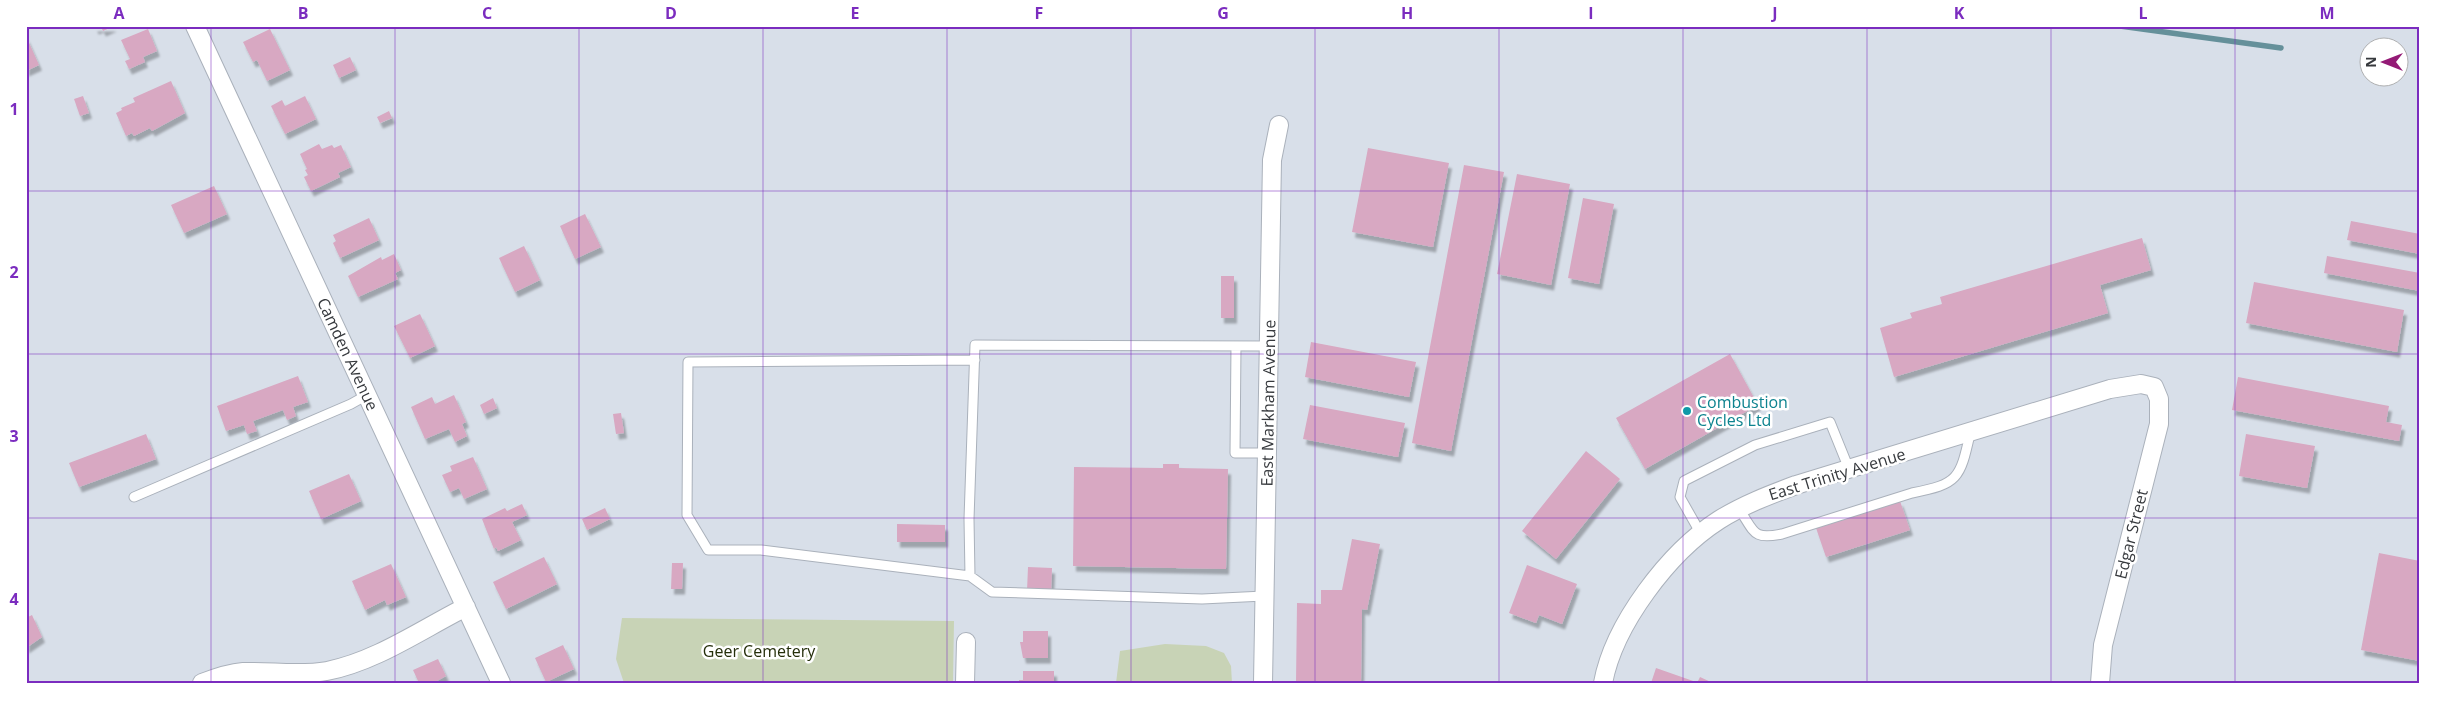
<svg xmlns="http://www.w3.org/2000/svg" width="2446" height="709" viewBox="0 0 2446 709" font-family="'Open Sans',sans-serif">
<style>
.green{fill:#c8d3b6}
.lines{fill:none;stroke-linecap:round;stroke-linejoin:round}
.stream{stroke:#65909a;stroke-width:5.5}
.building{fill:#d8a8c2;filter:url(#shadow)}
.service-casing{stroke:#aab1bb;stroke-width:11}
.minor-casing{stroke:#aab1bb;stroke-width:20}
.service{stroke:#fff;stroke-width:9}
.minor{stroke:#fff;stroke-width:18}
.grid{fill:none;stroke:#7b2cbf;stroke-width:1;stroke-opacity:0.55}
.culture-dot{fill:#0f9aa8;stroke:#fff;stroke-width:2}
.labels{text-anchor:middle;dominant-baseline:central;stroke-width:5;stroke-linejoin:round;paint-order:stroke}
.street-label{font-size:16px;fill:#36393d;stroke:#fff}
.culture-label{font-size:16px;fill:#0d838f;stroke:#fff;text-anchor:start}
.park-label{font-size:16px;fill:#242e0a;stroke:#fff}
.neatline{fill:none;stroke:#7b2cbf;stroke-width:2}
.grid-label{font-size:16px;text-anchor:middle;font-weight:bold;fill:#7b2cbf}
</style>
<defs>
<filter id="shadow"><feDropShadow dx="3" dy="5.5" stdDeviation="1" flood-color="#0004"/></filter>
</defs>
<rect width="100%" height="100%" fill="#d8dfe9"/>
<path class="green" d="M 622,618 L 954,621 L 953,683 L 624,683 L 616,659 Z
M 1165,644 L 1206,646 L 1224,653 L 1231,666 L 1232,683 L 1116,683 L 1120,651 Z"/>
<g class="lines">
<path class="stream" d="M 2120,26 L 2281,48"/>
</g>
<path class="building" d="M 94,26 L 114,26 L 103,31 L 101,27 L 96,29 Z
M 148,29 L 157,51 L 143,57 L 145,62 L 129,69 L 125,61 L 130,59 L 121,40 Z
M 270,29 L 290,70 L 267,81 L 257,60 L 253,62 L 243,42 Z
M 26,36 L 39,65 L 26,71 Z
M 350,57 L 356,70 L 339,78 L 333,65 Z
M 171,81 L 185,113 L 152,131 L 150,128 L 134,136 L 132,133 L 126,136 L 116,113 L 122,110 L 121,108 L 135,102 L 133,98 Z
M 83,96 L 89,113 L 80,116 L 74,99 Z
M 305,96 L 316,119 L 285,134 L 271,106 L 282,100 L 285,106 Z
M 389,111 L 392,118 L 380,123 L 377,117 Z
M 319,144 L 322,149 L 332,145 L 334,148 L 341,145 L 351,167 L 338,173 L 340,177 L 311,191 L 304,177 L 308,175 L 305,170 L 307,169 L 300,154 Z
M 1368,148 L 1449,163 L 1433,247 L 1352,232 Z
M 1464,165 L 1504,172 L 1451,451 L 1412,443 Z
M 1517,174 L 1570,184 L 1551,285 L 1497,274 Z
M 214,186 L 227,214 L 184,233 L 171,205 Z
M 1583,198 L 1614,204 L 1599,284 L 1568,278 Z
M 585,214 L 601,247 L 575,259 L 560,226 Z
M 369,218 L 379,240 L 340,258 L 333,243 L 336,241 L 333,235 Z
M 2351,221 L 2420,234 L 2420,254 L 2347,240 Z
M 2142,238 L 2151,270 L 2100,285 L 2108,313 L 1894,377 L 1880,328 L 1912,318 L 1910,313 L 1942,304 L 1940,297 Z
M 524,246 L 540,280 L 515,292 L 499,258 Z
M 394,254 L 401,270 L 395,273 L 398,279 L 358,297 L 348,276 L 381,257 L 382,260 Z
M 2327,256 L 2420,273 L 2420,291 L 2324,273 Z
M 1221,276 L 1234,276 L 1234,318 L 1221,318 Z
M 2254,282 L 2404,310 L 2397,352 L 2246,323 Z
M 420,314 L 435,346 L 410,358 L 394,326 Z
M 1311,342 L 1416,362 L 1409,397 L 1305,377 Z
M 1730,354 L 1758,405 L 1645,469 L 1616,418 Z
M 298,376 L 308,402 L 293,407 L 296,416 L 287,420 L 283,410 L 253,421 L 257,431 L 247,434 L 244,425 L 226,431 L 217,406 Z
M 2238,377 L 2389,406 L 2386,422 L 2402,425 L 2399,441 L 2232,410 Z
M 454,395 L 466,422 L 462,424 L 467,436 L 455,442 L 449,429 L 425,439 L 411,407 L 432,397 L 435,404 Z
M 493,398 L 497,408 L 484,414 L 480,405 Z
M 1310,405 L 1405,423 L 1398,457 L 1303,439 Z
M 621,413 L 624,433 L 616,434 L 613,414 Z
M 146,434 L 156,459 L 79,487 L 69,463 Z
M 2246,434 L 2315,446 L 2307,488 L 2239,476 Z
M 1586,451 L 1620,479 L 1556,559 L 1522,531 Z
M 473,457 L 487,489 L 464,499 L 459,488 L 450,492 L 442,475 L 452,471 L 450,466 Z
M 1163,464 L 1179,464 L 1179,468 L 1228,469 L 1226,569 L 1073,566 L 1074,467 L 1163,468 Z
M 349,474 L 361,501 L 321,519 L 309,491 Z
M 1900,501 L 1910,530 L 1826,557 L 1816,528 Z
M 522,504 L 527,515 L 512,522 L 521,540 L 498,551 L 496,547 L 494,549 L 482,519 L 505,508 L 507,511 Z
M 605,508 L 610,519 L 587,530 L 582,519 Z
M 897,524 L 945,525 L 945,542 L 897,542 Z
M 1352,539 L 1380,544 L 1367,610 L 1362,609 L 1361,683 L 1296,683 L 1297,603 L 1321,604 L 1321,590 L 1342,590 Z
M 2379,553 L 2420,561 L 2420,661 L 2361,650 Z
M 544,557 L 557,584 L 506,609 L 493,582 Z
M 672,563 L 683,563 L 682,589 L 671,589 Z
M 391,564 L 406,597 L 387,605 L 385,600 L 365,610 L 352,581 Z
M 1527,565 L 1577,584 L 1562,624 L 1539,615 L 1536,623 L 1509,613 Z
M 1028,567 L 1052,568 L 1051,592 L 1027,591 Z
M 32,615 L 42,637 L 26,648 L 26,618 Z
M 1023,631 L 1048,631 L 1048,658 L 1023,658 L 1020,642 L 1023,642 Z
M 563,645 L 574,669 L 546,682 L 535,658 Z
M 438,659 L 446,676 L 433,683 L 419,683 L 413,670 Z
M 1656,668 L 1696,682 L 1696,683 L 1651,683 Z
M 1023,671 L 1054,671 L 1054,683 L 1019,683 L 1019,680 L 1023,680 Z
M 1700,677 L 1713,683 L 1697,683 Z"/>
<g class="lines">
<defs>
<path id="service" d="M 1236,346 L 1235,453 L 1267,453
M 134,497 L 351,404 L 367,395
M 1739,509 C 1755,532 1752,540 1782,534 L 1912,493 C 1958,484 1960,479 1970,434
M 1701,534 L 1680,497 L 1684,481 L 1755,445 L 1830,422 L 1849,469
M 970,576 L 761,550 L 708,550 L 687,515 L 688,362 L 975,360
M 1264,596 L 1202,599 L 992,592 L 970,576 L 969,519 L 975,345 L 1269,346"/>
<path id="minor" d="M 195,26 L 501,683
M 202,683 C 215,678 230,673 243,672 C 271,671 300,676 327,671 C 377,661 422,629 466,607
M 965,683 L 966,642
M 1263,683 L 1272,160 L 1279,125
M 1603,683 C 1614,624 1669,552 1719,520 C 1743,505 1769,495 1796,485 L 2110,389 L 2141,384 L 2154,387 L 2159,399 L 2159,424 L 2103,645 L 2100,683"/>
</defs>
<use href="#service" class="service-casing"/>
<use href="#minor" class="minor-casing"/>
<use href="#service" class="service"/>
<use href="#minor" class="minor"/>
</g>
<path class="grid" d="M 211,26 L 211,683M 395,26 L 395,683M 579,26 L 579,683M 763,26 L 763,683M 947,26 L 947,683M 1131,26 L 1131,683M 1315,26 L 1315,683M 1499,26 L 1499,683M 1683,26 L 1683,683M 1867,26 L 1867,683M 2051,26 L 2051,683M 2235,26 L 2235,683M 26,191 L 2420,191M 26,354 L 2420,354M 26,518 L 2420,518"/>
<circle class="culture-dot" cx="1687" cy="411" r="5"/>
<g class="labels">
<g class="street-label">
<text transform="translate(348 354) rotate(65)">Camden Avenue</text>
<text transform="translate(1268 403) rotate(-89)">East Markham Avenue</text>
<text transform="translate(1837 474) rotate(-17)">East Trinity Avenue</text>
<text transform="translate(2131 534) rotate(-76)">Edgar Street</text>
</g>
<g class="culture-label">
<text x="1697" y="402">Combustion<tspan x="1697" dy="18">Cycles Ltd</tspan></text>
</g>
<g class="park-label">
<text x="759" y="651">Geer Cemetery</text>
</g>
</g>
<rect width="2446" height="709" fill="none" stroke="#ffffff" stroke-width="55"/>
<g transform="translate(2384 62) rotate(270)"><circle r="24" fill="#ffffff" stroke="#afb0b1"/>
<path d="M0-4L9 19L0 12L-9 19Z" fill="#941a76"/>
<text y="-8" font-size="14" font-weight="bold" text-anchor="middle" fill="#36393d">N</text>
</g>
<rect x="28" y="28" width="2390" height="654" class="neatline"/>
<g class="grid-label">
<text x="119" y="19">A</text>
<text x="303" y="19">B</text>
<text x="487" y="19">C</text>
<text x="671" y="19">D</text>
<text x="855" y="19">E</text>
<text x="1039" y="19">F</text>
<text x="1223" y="19">G</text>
<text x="1407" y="19">H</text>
<text x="1591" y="19">I</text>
<text x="1775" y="19">J</text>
<text x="1959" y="19">K</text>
<text x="2143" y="19">L</text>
<text x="2327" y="19">M</text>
<text x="14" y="115">1</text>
<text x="14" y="278">2</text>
<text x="14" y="442">3</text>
<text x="14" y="605">4</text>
</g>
</svg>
